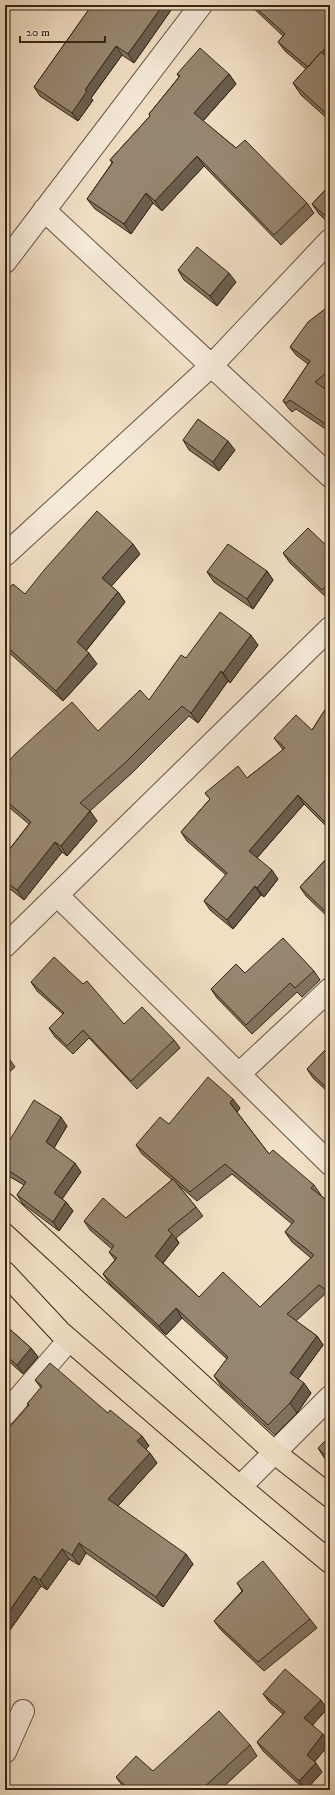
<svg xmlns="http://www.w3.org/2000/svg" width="335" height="1795" viewBox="0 0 335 1795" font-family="'IM FELL DW Pica',serif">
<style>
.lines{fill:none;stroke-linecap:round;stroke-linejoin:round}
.minor-casing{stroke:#655441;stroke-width:24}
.major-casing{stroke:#362615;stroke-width:24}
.minor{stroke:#f6ead9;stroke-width:22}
.major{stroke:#f1dfc4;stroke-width:22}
.wall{fill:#827360;stroke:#362615;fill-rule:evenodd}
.shaded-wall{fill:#6a5e4e;stroke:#362615}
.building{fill:#978670;stroke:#362615}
</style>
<rect width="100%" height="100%" fill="#f1dfc4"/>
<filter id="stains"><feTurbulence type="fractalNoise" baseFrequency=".005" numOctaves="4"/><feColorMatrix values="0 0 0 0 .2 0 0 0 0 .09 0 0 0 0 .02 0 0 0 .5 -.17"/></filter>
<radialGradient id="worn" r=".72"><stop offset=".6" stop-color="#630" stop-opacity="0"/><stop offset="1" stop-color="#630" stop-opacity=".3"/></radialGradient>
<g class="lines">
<defs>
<path id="minor" d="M 44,210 L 330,476
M 5,262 L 201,5
M 5,555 L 212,365 L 330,240
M 57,895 L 330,1164
M 5,946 L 330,628
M 239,1074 L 330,989
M 5,1414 L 69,1340
M 240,1487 L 330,1397
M 5,1752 L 23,1711"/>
<path id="major" d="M 5,1204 L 275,1453 L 330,1496
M 5,1273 L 60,1332 L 240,1487 L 330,1562"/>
</defs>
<use href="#minor" class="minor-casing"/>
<use href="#major" class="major-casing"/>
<use href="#minor" class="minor"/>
<use href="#major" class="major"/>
</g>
<path class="wall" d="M 92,5 L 174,5 L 169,13 L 134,63 L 122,55 L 91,98 L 93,100 L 78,121 L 40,96 L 34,87 Z
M 250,5 L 330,5 L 330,121 L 301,95 L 293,83 L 306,69 L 285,51 L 278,42 L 283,36 Z
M 177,74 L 229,74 L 236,84 L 203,121 L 236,148 L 307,203 L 314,213 L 281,245 L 204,166 L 162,211 L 153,203 L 131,234 L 95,209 L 87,199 L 112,163 L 110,160 L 150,116 L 149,114 L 179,77 Z
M 330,185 L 330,224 L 319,214 L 312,204 Z
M 178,270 L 236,282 L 217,306 L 184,280 Z
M 330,305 L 330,383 L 324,388 L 330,392 L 330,432 L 296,409 L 292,412 L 289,409 L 283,401 L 308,364 L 296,355 L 290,347 Z
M 183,440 L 235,450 L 219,471 L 189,450 Z
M 330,549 L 330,598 L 329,600 L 290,563 L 283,553 Z
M 140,554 L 111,586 L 118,592 L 125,602 L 86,651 L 97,664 L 63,701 L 5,649 L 5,592 L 25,594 Z
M 267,571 L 273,580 L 253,609 L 214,582 L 207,572 Z
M 258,645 L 230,683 L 228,681 L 198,723 L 189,716 L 133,772 L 90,811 L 97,821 L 67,856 L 62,852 L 24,900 L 5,885 L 5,855 L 29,824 L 5,804 L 5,766 L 98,731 L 149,700 L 186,658 Z
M 330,702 L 330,830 L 304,804 L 257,858 L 278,879 L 264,897 L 261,895 L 233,929 L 210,910 L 204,901 L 226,875 L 187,841 L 181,832 L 210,799 L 205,793 L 247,778 L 283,750 L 281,747 L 274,738 L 312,730 Z
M 330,855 L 330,919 L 306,896 L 300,887 Z
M 314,971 L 320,980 L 302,997 L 297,992 L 252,1034 L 217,998 L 211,989 L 245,973 Z
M 31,982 L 124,1024 L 174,1040 L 180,1048 L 137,1089 L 89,1038 L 73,1054 L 55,1037 L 49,1028 L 63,1014 L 37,991 Z
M 330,1045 L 330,1094 L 313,1078 L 307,1069 Z
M 5,1054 L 8,1057 L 15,1067 L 5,1076 Z
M 240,1108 L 237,1112 L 269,1154 L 314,1185 L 321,1195 L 320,1195 L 330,1203 L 330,1297 L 325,1294 L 296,1321 L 317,1336 L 323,1345 L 298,1379 L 311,1393 L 297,1413 L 275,1435 L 221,1386 L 214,1376 L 227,1359 L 182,1318 L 166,1335 L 110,1284 L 103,1274 L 115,1260 L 109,1252 L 112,1249 L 90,1230 L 84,1221 L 126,1218 L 172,1180 L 142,1154 L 136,1145 L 169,1124 ZM 232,1174 L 292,1224 L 285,1232 L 292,1242 L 311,1258 L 260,1307 L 199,1297 L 163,1263 L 179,1243 L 176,1238 L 203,1216 L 196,1207 L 177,1184 L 197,1201 Z
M 67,1126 L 54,1148 L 81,1172 L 62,1199 L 66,1202 L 73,1211 L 59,1231 L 23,1204 L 17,1195 L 24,1185 L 5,1174 L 5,1148 Z
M 5,1325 L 31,1348 L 38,1357 L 23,1374 L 5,1358 Z
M 35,1380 L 108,1413 L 142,1436 L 149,1446 L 146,1449 L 157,1463 L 118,1506 L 193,1564 L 163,1607 L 86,1553 L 79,1565 L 69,1559 L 47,1590 L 41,1586 L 5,1637 L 28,1405 L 27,1404 L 41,1388 Z
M 330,1436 L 330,1464 L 325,1459 L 318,1448 Z
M 237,1583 L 310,1619 L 317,1628 L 264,1671 L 221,1630 L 214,1621 L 242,1591 Z
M 263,1694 L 327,1709 L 312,1725 L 330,1743 L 314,1762 L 322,1772 L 306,1790 L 305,1790 L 263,1751 L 257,1742 L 283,1714 L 270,1703 Z
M 250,1745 L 257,1756 L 220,1790 L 126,1790 L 124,1788 L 116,1777 L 153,1771 Z"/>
<path class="shaded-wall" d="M 163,5 L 174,5 L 169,13 L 134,63 L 128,54 Z
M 330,42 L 330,60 L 309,68 Z
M 116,46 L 122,55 L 91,98 L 93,100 L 78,121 L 72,113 L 85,90 Z
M 229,74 L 236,84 L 201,123 L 194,113 Z
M 197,156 L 204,166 L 162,211 L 155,201 Z
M 146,193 L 153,203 L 131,234 L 124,224 Z
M 229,273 L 236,282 L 217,306 L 210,296 Z
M 228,441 L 235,450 L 219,471 L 213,462 Z
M 133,544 L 140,554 L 109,589 L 102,578 Z
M 267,571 L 273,580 L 253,609 L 247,599 Z
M 118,592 L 125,602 L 84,653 L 77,642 Z
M 251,635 L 258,645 L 230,683 L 223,673 Z
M 89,653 L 97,664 L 63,701 L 56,691 Z
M 221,671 L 228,681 L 198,723 L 191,713 Z
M 330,789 L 330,796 L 327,792 Z
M 298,795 L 304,804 L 255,860 L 249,851 Z
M 90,811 L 97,821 L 67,856 L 61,846 Z
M 55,842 L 62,852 L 24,900 L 17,890 Z
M 272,870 L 278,879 L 264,897 L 257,888 Z
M 255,886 L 261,895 L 233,929 L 227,920 Z
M 233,1099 L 240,1108 L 237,1112 L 230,1103 Z
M 61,1117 L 67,1126 L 52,1151 L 46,1142 Z
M 75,1163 L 81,1172 L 60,1202 L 54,1193 Z
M 66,1202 L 73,1211 L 59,1231 L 53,1222 Z
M 172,1234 L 179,1243 L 161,1265 L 155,1256 Z
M 176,1308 L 182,1318 L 166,1335 L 159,1326 Z
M 317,1336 L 323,1345 L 296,1382 L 290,1373 Z
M 31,1348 L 38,1357 L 23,1374 L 17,1365 Z
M 304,1383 L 311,1393 L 297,1413 L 290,1403 Z
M 142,1436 L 149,1446 L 144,1451 L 137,1441 Z
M 150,1453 L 157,1463 L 115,1509 L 108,1499 Z
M 79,1543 L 86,1553 L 79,1565 L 72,1555 Z
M 62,1549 L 69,1559 L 47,1590 L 40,1580 Z
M 186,1554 L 193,1564 L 163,1607 L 156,1597 Z
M 34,1576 L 41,1586 L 5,1637 L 5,1617 Z
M 321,1700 L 327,1709 L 311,1727 L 304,1718 Z
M 323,1734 L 330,1743 L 313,1764 L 307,1755 Z
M 316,1763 L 322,1772 L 306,1790 L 305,1790 L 299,1781 Z"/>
<path class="building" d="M 92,5 L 163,5 L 128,54 L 116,46 L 85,90 L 87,91 L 72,113 L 34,87 Z
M 253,5 L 330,5 L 330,42 L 322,52 L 321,52 L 308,67 L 278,42 L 285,34 Z
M 200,48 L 229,74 L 194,113 L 236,148 L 245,140 L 307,203 L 274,235 L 197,156 L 155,201 L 146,193 L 124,224 L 87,199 L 113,162 L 110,160 L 150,116 L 149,114 L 180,76 L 177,74 Z
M 321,52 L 330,60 L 330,117 L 293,83 Z
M 330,185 L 330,220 L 312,204 Z
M 197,247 L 229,273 L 210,296 L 178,270 Z
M 330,305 L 330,370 L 315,382 L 330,392 L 330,427 L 290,400 L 286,403 L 283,401 L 310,361 L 290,347 L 308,322 Z
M 198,419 L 228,441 L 213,462 L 183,440 Z
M 97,511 L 133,544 L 102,578 L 118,592 L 77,642 L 89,653 L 56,691 L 5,645 L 5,592 L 13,584 L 25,594 L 45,569 Z
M 308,528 L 330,549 L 330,582 L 322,590 L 283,553 Z
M 228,544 L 267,571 L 247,599 L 207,572 Z
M 220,612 L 251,635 L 223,673 L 221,671 L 191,713 L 182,706 L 126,762 L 80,803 L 90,811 L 61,846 L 55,842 L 17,890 L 5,881 L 5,855 L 31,822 L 5,800 L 5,766 L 15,754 L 72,702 L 98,731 L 140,690 L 149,700 L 181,655 L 186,658 Z
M 330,702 L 330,789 L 327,792 L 330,795 L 330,827 L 298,795 L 249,851 L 272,870 L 257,888 L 255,886 L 227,920 L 204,901 L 227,873 L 181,832 L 210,799 L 205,793 L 238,766 L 247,778 L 285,748 L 274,738 L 296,715 L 312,730 Z
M 330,855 L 330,916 L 300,887 Z
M 283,938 L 314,971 L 295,988 L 290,983 L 246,1025 L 211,989 L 236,964 L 245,973 Z
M 54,957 L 83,984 L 87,981 L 124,1024 L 142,1007 L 174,1040 L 131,1081 L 83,1030 L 67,1046 L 49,1028 L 64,1013 L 31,982 Z
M 330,1045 L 330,1091 L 307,1069 Z
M 5,1054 L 8,1057 L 5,1061 Z
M 208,1077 L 233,1099 L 230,1103 L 269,1154 L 273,1150 L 314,1185 L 311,1188 L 330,1203 L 330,1293 L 319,1285 L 287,1314 L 317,1336 L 290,1373 L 304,1383 L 290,1403 L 268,1425 L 214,1376 L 228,1357 L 176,1308 L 159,1326 L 103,1274 L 117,1258 L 109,1252 L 114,1246 L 84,1221 L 103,1198 L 126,1218 L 173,1179 L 196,1207 L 168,1230 L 172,1234 L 155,1256 L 199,1297 L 223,1272 L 260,1307 L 314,1255 L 285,1232 L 294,1221 L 225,1164 L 190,1192 L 136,1145 L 160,1117 L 169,1124 Z
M 34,1100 L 61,1117 L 46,1142 L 75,1163 L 54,1193 L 66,1202 L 53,1222 L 17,1195 L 26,1182 L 5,1168 L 5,1148 Z
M 5,1325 L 31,1348 L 17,1365 L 5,1355 Z
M 50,1363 L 108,1413 L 110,1410 L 142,1436 L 137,1441 L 150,1453 L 108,1499 L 186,1554 L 156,1597 L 79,1543 L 72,1555 L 62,1549 L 40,1580 L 34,1576 L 5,1617 L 5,1432 L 29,1405 L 27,1404 L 42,1386 L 35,1380 Z
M 330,1436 L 330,1460 L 318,1448 Z
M 263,1561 L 310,1619 L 258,1662 L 214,1621 L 243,1591 L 237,1583 Z
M 285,1669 L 321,1700 L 304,1718 L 323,1734 L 307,1755 L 316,1763 L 299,1781 L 257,1742 L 285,1712 L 263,1694 Z
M 219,1711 L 250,1745 L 201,1790 L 130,1790 L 116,1777 L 136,1756 L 153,1771 Z"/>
<rect width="335" height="1795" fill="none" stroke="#f1dfc4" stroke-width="20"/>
<rect x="6" y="6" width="323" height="1783" fill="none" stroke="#362615" stroke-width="2"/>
<rect x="10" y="10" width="315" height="1775" fill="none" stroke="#362615"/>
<path d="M20 36v6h85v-6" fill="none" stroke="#362615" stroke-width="2"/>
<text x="26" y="36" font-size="12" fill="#362615" stroke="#f6ead9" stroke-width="3" paint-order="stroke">20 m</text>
<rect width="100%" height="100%" filter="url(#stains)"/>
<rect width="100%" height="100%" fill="url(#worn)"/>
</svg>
